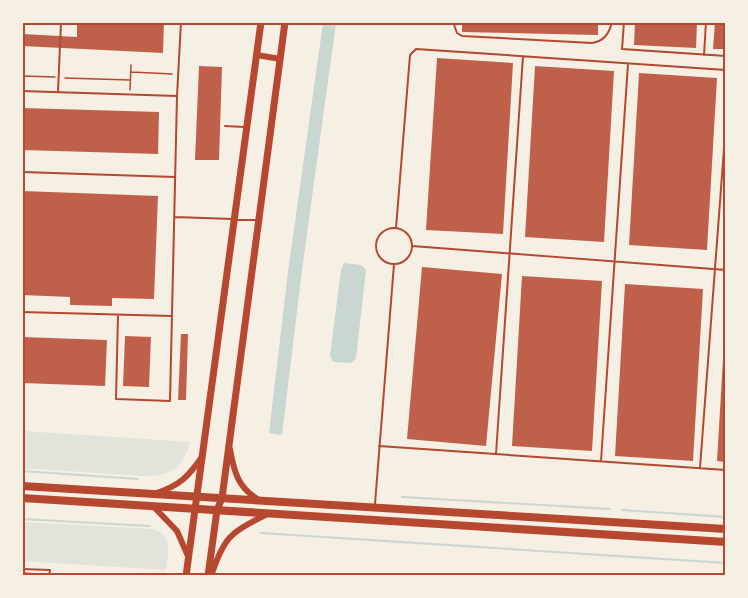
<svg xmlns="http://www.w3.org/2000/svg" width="748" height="598" viewBox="0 0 748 598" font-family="Raleway,sans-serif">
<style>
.green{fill:#e2e4dc}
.water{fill:#c9d6d2}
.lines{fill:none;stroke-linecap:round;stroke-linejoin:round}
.stream{stroke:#c9d6d2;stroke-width:2}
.building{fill:#bf614a}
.path{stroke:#b5482f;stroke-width:1.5}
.service{stroke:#b5482f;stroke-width:2}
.tertiary{stroke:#b5482f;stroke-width:6}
.secondary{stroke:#b5482f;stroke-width:7}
.primary{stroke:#b5482f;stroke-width:8}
.neatline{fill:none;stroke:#b5482f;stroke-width:2}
</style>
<rect width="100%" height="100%" fill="#f6efe4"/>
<path class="green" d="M 23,431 L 190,442 C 183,470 169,477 141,476 L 23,468 Z
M 22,522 L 153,529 C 173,535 169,553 166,570 L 23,561 Z"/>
<path class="water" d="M 323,23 L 336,23 L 302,270 L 282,435 L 269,433 L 288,272 Z
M 344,263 L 361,265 L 366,270 L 356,358 L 351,363 L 333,362 L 330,356 L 341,270 Z"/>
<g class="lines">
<path class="stream" d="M 22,471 L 138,479
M 402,497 L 610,509
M 622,510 L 726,517
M 22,519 L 150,526
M 261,533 L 726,563"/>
</g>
<path class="building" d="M 77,22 L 164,22 L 163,53 L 22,46 L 22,34 L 77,37 Z
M 462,22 L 598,22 L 598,35 L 462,32 Z
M 635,22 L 697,22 L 696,48 L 634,45 Z
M 715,22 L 726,22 L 726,49 L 713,49 Z
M 437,58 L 513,63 L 503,234 L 426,230 Z
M 199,66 L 222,67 L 219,160 L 195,160 Z
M 535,66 L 614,71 L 604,242 L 525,237 Z
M 639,73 L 717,78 L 707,250 L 629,245 Z
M 22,108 L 159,112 L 158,154 L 22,150 Z
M 22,191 L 158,196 L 154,299 L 112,298 L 112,306 L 70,305 L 70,297 L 22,295 Z
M 422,267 L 502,274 L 486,446 L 407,439 Z
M 522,276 L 602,281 L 592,451 L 512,446 Z
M 625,284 L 703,289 L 693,461 L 615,456 Z
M 181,334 L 188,334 L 186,400 L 178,400 Z
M 125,336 L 151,337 L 149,387 L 123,386 Z
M 22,337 L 107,340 L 105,386 L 22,383 Z
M 724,342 L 726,342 L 726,462 L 717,461 Z
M 22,572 L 45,574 L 45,576 L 22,576 Z
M 53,573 L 72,574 L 71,576 L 53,576 Z"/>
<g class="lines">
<path class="path" d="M 131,72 L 172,74
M 22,76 L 55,77
M 65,78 L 130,80
M 130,90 L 131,65"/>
<path class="service" d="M 453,22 L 457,33 L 462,36 L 592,43 C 604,41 609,34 612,22
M 624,22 L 622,49 L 726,56
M 704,55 L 706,22
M 22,91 L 177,96 L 170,401 L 116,399 L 118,315
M 58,92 L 61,22
M 177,96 L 181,22
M 225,126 L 244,127
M 22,172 L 175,177
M 175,217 L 232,219
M 237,220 L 256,220
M 396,228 L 410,55 L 416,49 L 726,70
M376 246a18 18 0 1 1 36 0a18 18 0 1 1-36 0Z
M 412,246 L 726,270
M 22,312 L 172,316
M 379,446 L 726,470
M 496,454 L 523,56
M 601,461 L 628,64
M 700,468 L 726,122
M 375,504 L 394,264
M 22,569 L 50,570 L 49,576"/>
<path class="tertiary" d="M 257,55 L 280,59
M 230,449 C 234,472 238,488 259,500
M 157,493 C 180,485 188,477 202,457
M 153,506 L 177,531 L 188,556
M 211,576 C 225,534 231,533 269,513"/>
<path class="secondary" d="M 186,576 L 261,22
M 208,576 L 217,510 L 222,498 L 285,22"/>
<path class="primary" d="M 22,486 L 726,529
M 22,498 L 726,542"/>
</g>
<rect width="748" height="598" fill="none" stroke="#f6efe4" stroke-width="48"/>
<rect x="24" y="24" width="700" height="550" class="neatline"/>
</svg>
